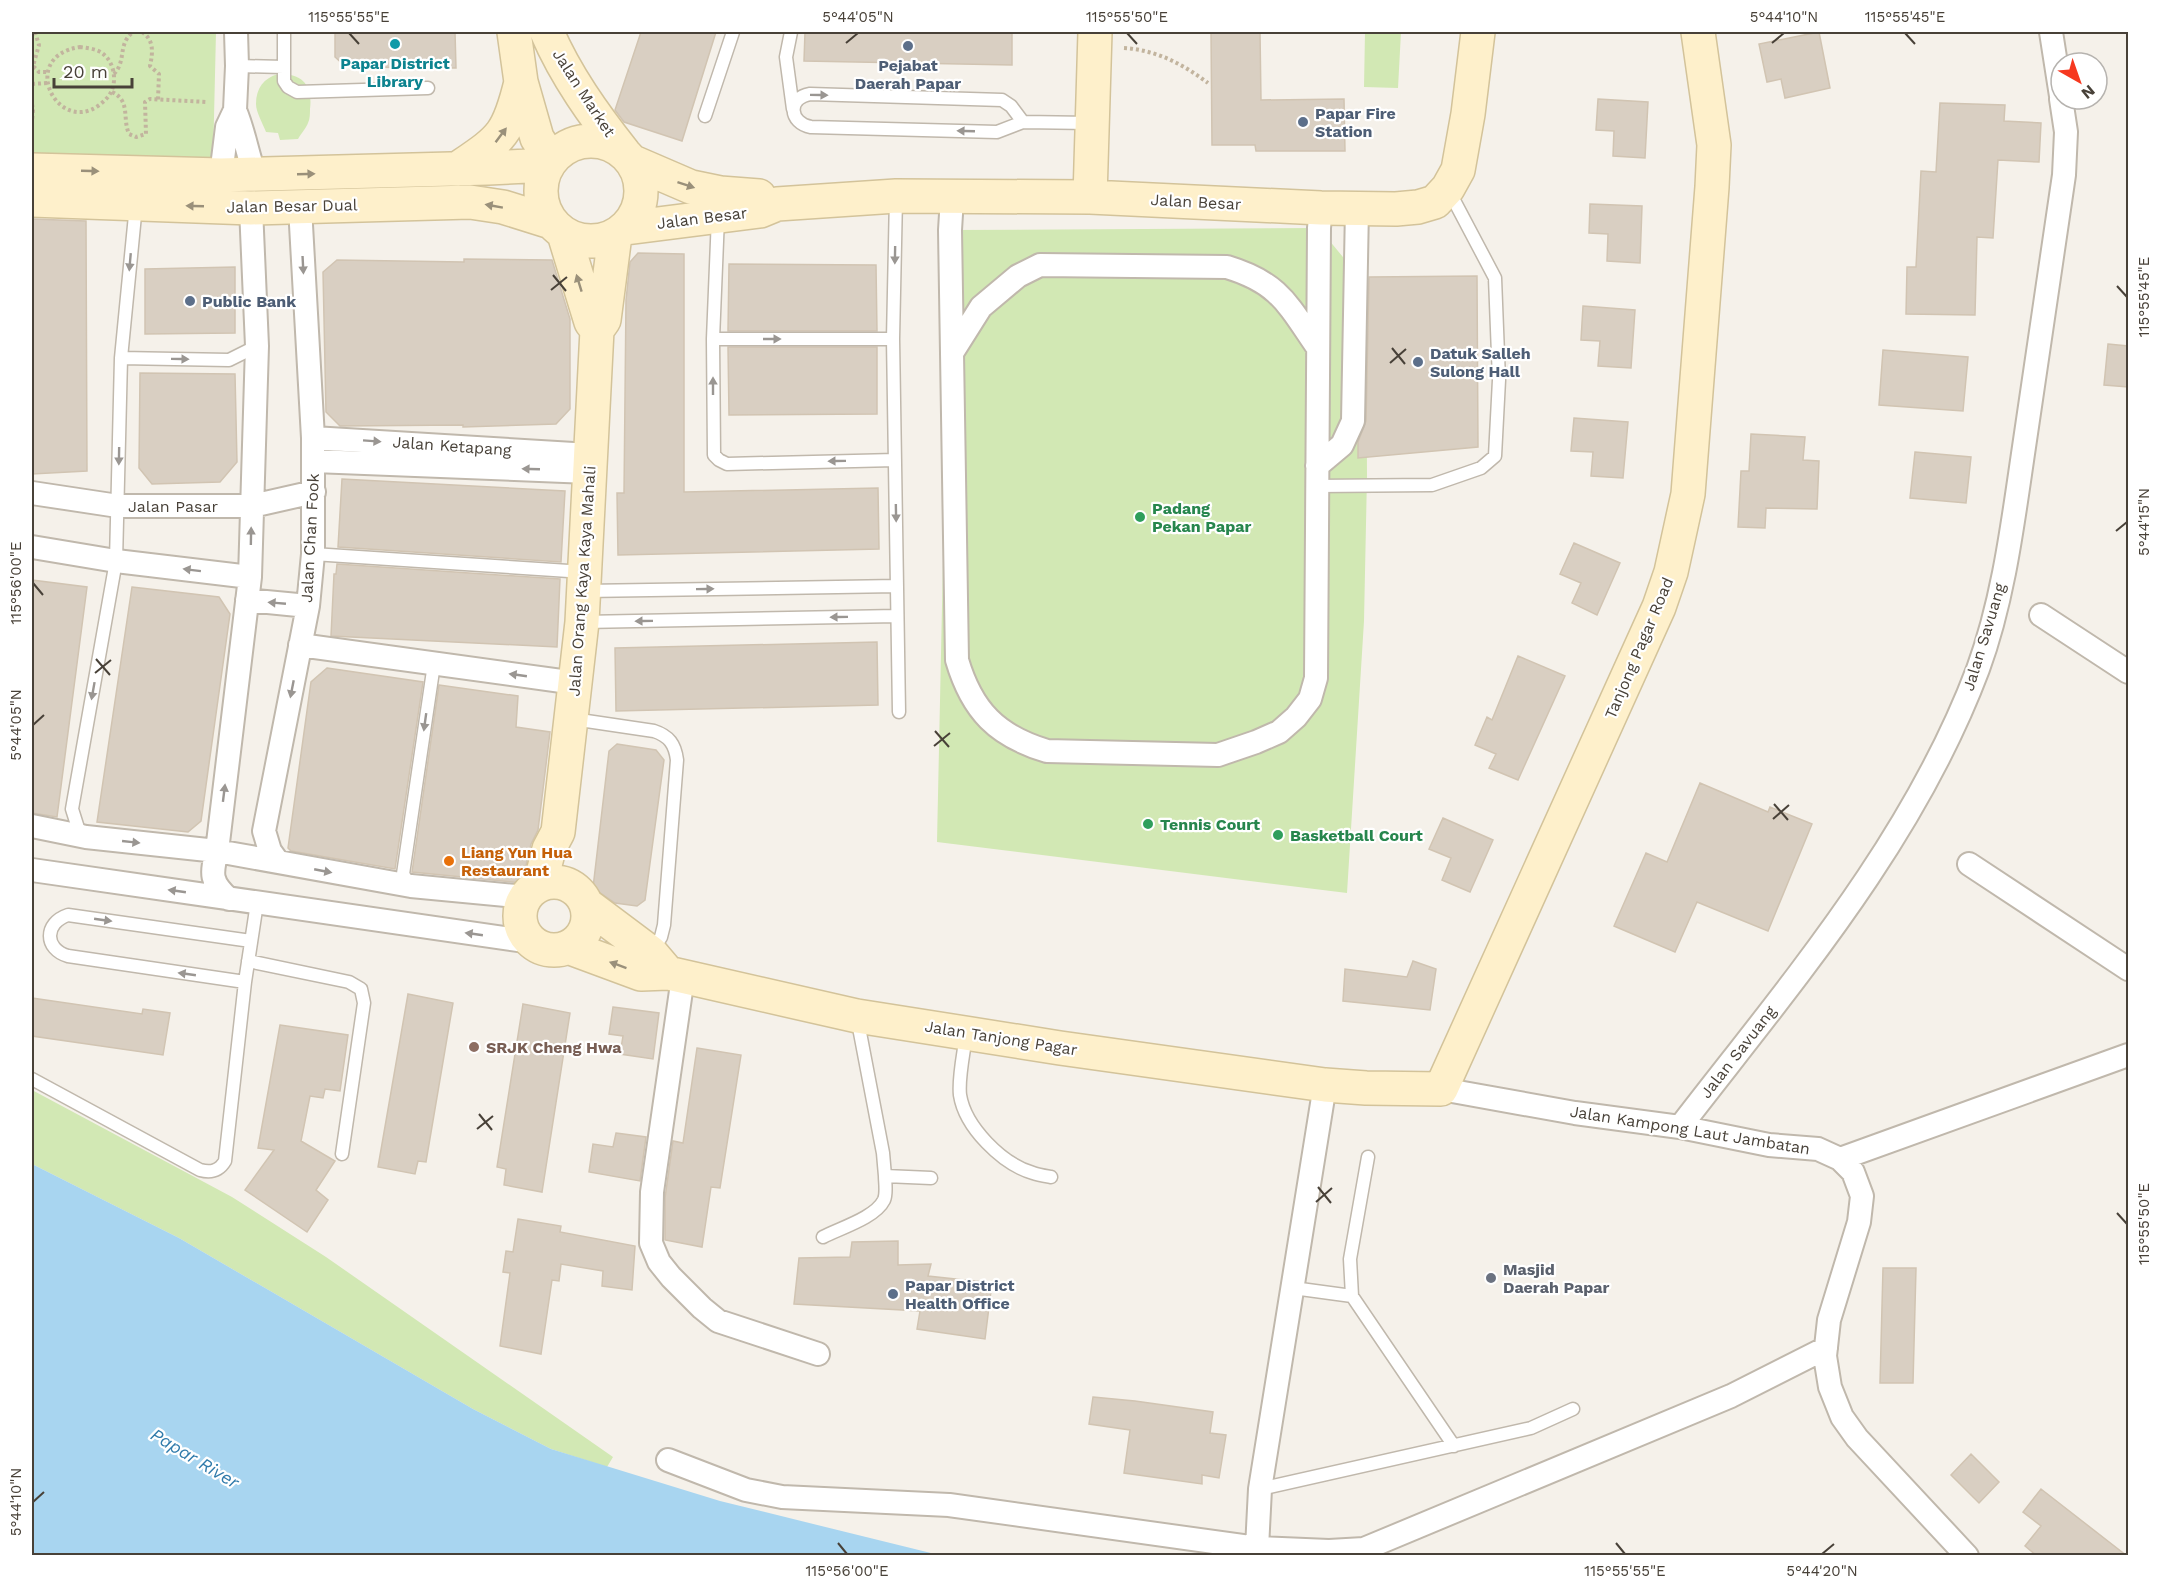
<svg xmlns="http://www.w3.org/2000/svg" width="2160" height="1587" viewBox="0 0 2160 1587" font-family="'Work Sans',sans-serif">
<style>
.green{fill:#d2e8b4}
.water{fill:#a8d5f0}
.building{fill:#d9cfc2;stroke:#d1c4b2;stroke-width:1.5}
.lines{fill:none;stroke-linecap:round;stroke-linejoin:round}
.lane-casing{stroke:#c0b8ac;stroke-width:15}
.street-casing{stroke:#c0b8ac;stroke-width:26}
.secondary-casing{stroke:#d3c39a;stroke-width:36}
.path{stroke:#c2b49e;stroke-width:4;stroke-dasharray:3 3;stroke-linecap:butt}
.lane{stroke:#fff;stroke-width:12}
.street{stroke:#fff;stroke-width:22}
.secondary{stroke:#fef0cb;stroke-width:33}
.oneway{fill:#9a9692}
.oneway2{fill:#9a907a}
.ticks{fill:none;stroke:#484138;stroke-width:2}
.culture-dot{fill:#0f9aa8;stroke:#fff;stroke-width:2}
.service-dot{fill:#5c6f8a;stroke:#fff;stroke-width:2}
.leisure-dot{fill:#2e9e5b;stroke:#fff;stroke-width:2}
.food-dot{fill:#e8710a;stroke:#fff;stroke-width:2}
.education-dot{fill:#8d6e63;stroke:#fff;stroke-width:2}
.worship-dot{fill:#6b7280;stroke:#fff;stroke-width:2}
.labels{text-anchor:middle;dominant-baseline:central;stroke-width:4.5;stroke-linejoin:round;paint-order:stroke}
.culture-label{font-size:16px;font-weight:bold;fill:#0d838f;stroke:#fff}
.service-label{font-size:16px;font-weight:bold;fill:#4e5e75;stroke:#fff;text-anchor:start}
.street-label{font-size:16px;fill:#484138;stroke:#fff}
.leisure-label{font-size:16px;font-weight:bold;fill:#27864d;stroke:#fff;text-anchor:start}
.food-label{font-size:16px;font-weight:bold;fill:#c56008;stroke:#fff;text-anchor:start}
.education-label{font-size:16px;font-weight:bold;fill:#785e54;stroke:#fff;text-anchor:start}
.worship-label{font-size:16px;font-weight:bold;fill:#5b616d;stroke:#fff;text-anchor:start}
.water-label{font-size:18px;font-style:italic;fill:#307bab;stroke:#fff}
.neatline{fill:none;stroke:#484138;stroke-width:2}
.ticks-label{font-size:15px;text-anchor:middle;fill:#484138}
</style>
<rect width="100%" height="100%" fill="#f5f1ea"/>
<path class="green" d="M 32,32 L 216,32 L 213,160 L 32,162 Z
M 1365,32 L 1401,32 L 1398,88 L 1364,87 Z
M 278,74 C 302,73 313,85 310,109 C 310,113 310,119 308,123 C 306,128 301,134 298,139 L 280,140 L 278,133 L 266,132 C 263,124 256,112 256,104 C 256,88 264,78 278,74 Z
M 1319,228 L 1366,285 L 1367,476 L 1364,621 L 1347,893 L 937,842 L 950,230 Z
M 32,1090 L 232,1197 L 326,1257 L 613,1457 L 607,1467 L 551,1449 L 473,1409 L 179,1238 L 32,1164 Z"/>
<path class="water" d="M 32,1164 L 179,1238 L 473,1409 L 551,1449 L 720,1501 L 939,1555 L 32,1555 Z"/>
<path class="building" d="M 335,32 L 455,32 L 456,68 L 346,67 L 335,57 Z
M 641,32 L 716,32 L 682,141 L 624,122 L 615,110 Z
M 805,32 L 1012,32 L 1012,65 L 804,61 Z
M 1211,32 L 1260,32 L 1261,100 L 1344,99 L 1345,151 L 1256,151 L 1255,145 L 1212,145 Z
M 1819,32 L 1830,88 L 1785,98 L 1781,79 L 1767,82 L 1759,44 Z
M 1598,99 L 1648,102 L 1645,158 L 1613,156 L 1614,131 L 1596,130 Z
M 1940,103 L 2005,105 L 2004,121 L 2041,123 L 2039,162 L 1998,160 L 1993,238 L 1977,237 L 1975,315 L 1906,314 L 1907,267 L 1916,267 L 1921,171 L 1936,172 Z
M 1590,204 L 1642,206 L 1640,263 L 1607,261 L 1608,234 L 1589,233 Z
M 32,219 L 86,221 L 87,471 L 32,474 Z
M 638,253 L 684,254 L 684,492 L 878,488 L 879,549 L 618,555 L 617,493 L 624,493 L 626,300 L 630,262 Z
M 464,259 L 552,260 L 570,319 L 570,409 L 556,424 L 463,427 L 463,425 L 340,426 L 326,412 L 323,272 L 337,260 L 464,262 Z
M 729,264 L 876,265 L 877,331 L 728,331 Z
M 235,267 L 235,333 L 145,334 L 145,269 Z
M 1477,276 L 1478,447 L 1358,458 L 1358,442 L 1366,421 L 1369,277 Z
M 1583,306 L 1635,310 L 1631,368 L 1598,366 L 1600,341 L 1581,340 Z
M 2108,344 L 2128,346 L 2128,387 L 2104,385 Z
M 728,347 L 877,347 L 877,414 L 729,415 Z
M 1883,350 L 1968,357 L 1963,411 L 1879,405 Z
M 140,373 L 235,374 L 237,462 L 220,482 L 152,484 L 139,468 Z
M 1574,418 L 1628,422 L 1623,478 L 1591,476 L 1593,452 L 1571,451 Z
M 1751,434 L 1805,437 L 1803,460 L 1819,461 L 1817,509 L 1766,508 L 1765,528 L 1738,527 L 1741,471 L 1749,471 Z
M 1915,452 L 1971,457 L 1966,503 L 1910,498 Z
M 342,479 L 565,491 L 561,562 L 338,547 Z
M 1574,543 L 1620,563 L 1597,615 L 1572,603 L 1581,583 L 1560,574 Z
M 337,564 L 560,579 L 557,647 L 331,636 L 334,574 L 336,574 Z
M 32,580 L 87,587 L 57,817 L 32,813 Z
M 132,587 L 219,597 L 230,614 L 201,821 L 188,832 L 97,822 Z
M 877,642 L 878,705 L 616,711 L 615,648 Z
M 1518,656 L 1565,676 L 1518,780 L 1489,768 L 1496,754 L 1475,745 L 1487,717 L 1492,720 Z
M 327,668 L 423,682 L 395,869 L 291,851 L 288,848 L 311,682 Z
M 439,685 L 518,696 L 516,727 L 550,732 L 538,830 L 531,844 L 522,883 L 412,872 Z
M 617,744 L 656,750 L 664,760 L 645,900 L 637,906 L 615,903 L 593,888 L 609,751 Z
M 1700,783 L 1768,812 L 1770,807 L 1812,824 L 1768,931 L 1697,902 L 1675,952 L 1614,926 L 1646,853 L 1667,862 Z
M 1443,818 L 1493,840 L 1470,892 L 1442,880 L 1451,858 L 1429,849 Z
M 1413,961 L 1436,969 L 1430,1010 L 1343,1001 L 1345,969 L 1407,977 Z
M 408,994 L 453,1003 L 426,1162 L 418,1161 L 415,1174 L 378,1167 Z
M 32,998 L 142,1014 L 143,1009 L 170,1013 L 163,1055 L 32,1036 Z
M 523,1004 L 570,1013 L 542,1192 L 504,1185 L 506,1169 L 497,1167 Z
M 613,1007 L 659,1013 L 653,1059 L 620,1054 L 623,1036 L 609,1034 Z
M 280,1025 L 348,1035 L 340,1091 L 325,1089 L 323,1098 L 310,1096 L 301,1141 L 335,1161 L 316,1190 L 328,1200 L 307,1232 L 245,1190 L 274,1150 L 258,1148 Z
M 697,1048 L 741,1055 L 720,1188 L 711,1187 L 702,1247 L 665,1240 L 665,1198 L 673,1141 L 683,1143 Z
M 616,1133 L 646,1137 L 640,1181 L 589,1172 L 593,1144 L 613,1147 Z
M 518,1219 L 561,1226 L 560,1232 L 635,1246 L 632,1290 L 602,1286 L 603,1271 L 561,1264 L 559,1281 L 552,1280 L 541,1354 L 500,1346 L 510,1273 L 503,1272 L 506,1251 L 513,1252 Z
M 898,1241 L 898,1265 L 931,1264 L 928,1276 L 992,1283 L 985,1339 L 917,1329 L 920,1311 L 794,1304 L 799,1258 L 850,1257 L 852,1242 Z
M 1883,1268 L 1916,1268 L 1913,1383 L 1880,1383 Z
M 1093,1397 L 1135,1401 L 1213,1412 L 1210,1433 L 1226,1435 L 1219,1478 L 1202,1475 L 1202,1484 L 1124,1473 L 1130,1430 L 1089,1424 Z
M 1971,1454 L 1999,1482 L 1979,1503 L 1951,1475 Z
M 2041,1489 L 2127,1556 L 2037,1556 L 2025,1546 L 2041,1526 L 2023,1512 Z"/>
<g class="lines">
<defs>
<path id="lane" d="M 284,32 L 284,81 L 288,87 L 297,92 L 428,88
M 791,32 L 786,57 L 793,109
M 237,66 L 284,67
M 705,116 L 733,32
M 1023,122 L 1011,106 L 1002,100 L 810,94 C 787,98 789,123 811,127 L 997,132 L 1023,122 L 1090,123
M 896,197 L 893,339 L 899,712
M 718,217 L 713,339 L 714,455 L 719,460 L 727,464 L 895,460
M 713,339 L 893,339
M 121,358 L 229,360 L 257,346
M 1316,486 L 1432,485 L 1481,468 L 1495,456 L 1499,380 L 1495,278 L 1448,189
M 313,554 L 584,572
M 585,591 L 897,586
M 584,622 L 897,616
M 573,719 L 654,731 C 669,736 675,744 677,760 L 664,925 L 661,937 L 651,953
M 85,836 L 78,828 L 72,809 L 116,561 L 121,358 L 136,205
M 410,886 L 403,874 L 434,664
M 248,961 L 349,982 L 361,989 L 364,1003 L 342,1154
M 245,982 L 68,956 C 44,949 44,923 68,915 L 251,941
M 857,1017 L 883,1153 L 885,1176 L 931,1178
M 966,1035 C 964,1052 958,1078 960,1095 C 965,1127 1002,1164 1033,1173 C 1038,1175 1045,1176 1051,1177
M 32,1079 L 200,1170 C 211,1173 219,1171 225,1161 L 245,982 L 257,903
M 1368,1157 L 1350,1259 L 1352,1296 L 1454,1446
M 823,1237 C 840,1228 875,1218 884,1200 C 887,1193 885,1183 885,1176
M 1293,1288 L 1352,1296
M 1260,1489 L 1531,1428 L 1573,1409"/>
<path id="street" d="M 2051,32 L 2061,96
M 235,110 C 244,131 247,153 255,175
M 221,175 L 227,127 L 235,110 L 237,66 L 236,32
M 952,198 L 950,230 L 957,660 C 972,711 997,736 1047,751 L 1218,755 L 1256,742 L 1279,732 L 1296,717 L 1310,699 L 1316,678 L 1319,228 L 1321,208
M 952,353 L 981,307 L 1018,276 L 1040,265 L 1227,267 C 1280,283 1288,305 1318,348
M 313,438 L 590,455
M 314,461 L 589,472
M 1317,466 L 1342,445 L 1353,421 L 1357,208
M 32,493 L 118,506 L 252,506 L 314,492
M 32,547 L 116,561 L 250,577
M 247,600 L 308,606
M 2041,615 L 2128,672
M 300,645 L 576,683
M 32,826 L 86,837 L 217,851 L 411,886 L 526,897
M 278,862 L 270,851 L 264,831 L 308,606 L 313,554 L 313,438 L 300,207
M 1969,864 L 2128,969
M 32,870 L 532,942
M 229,899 C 210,882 211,874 217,851 L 250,577 L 257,346 L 251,208
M 683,977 L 652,1192 L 651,1243 L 659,1262 L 671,1277 L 702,1308 L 718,1321 L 818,1354
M 1441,1089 L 1575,1113 L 1680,1127 L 1769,1145 L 1818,1149 L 1840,1159 L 1853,1172 L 1862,1196 L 1859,1222 L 1829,1320 L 1825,1356 L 1830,1387 L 1842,1417 L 1857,1438 L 1967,1556
M 1680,1127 C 1791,983 1913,842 1978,669 C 2004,598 2013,521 2024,447 C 2037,356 2050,265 2064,175 L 2066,132 L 2061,99
M 1840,1159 L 2128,1055
M 668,1460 L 746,1490 L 782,1497 L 949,1505 L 1257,1548 L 1329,1551 L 1364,1549 L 1731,1396 L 1826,1348
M 1257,1548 L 1260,1489 L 1325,1085"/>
<path id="secondary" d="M 514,32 L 521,82 L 537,138 L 551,160
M 547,32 C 566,76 594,115 624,153
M541 191a50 50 0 1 1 100 0a50 50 0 1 1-100 0Z
M 633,162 L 691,187 L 720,193 L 759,196
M 457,169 C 501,139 508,136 521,82
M 32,170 L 221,175 L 488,168 L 548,165
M 1090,197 L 1095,32
M 32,200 L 251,208 L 470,202 L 503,207 L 551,222
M 626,228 L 760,211 L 777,204 L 896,196 L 1090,197 L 1321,208 L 1396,209 L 1418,207 L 1435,202 L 1448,188 L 1458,170 L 1468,114 L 1478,32
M 564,234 L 591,322 L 597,330
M520 916a34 34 0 1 1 68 0a34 34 0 1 1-68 0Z
M 540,885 L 549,849 L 558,832 L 582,622 L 597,330 L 604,320 L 615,235
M 587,905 L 651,953 L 668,973
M 568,947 L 641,974 L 668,973 L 857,1016 L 1060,1048 L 1325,1085 L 1366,1088 L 1441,1089 L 1659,607 L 1671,572 L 1688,494 L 1712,187 L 1714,145 L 1698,32"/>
</defs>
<use href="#lane" class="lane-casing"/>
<use href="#street" class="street-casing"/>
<use href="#secondary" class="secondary-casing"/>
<path class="path" d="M 35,32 L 39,45 L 33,66 L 39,72 L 48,72
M 142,32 C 154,40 153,52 150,66 L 159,74 L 158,100
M 80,47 C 87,48 97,49 102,53 C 116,63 118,86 107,98 C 63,146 13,57 80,47 Z
M 1124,48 C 1156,50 1183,64 1208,83
M 114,74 C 127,60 117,45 133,32
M 32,84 L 47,83
M 112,92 C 131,101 122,118 129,134 L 136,137 L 146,134 L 145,102 L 150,99 L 207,102
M 32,104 L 33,110 L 32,121"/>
<use href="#lane" class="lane"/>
<use href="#street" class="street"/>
<use href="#secondary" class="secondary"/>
</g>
<defs><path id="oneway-solid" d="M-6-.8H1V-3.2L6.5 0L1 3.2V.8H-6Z" transform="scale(1.5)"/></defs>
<g class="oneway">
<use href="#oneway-solid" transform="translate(819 95) rotate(1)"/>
<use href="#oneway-solid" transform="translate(966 131) rotate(-178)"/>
<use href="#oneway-solid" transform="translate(895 255) rotate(91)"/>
<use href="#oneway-solid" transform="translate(130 262) rotate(95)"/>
<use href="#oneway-solid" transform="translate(303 265) rotate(87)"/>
<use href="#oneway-solid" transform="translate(772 339)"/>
<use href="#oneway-solid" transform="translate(180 359) rotate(1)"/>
<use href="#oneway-solid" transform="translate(713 386) rotate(-90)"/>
<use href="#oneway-solid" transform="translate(372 441) rotate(4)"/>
<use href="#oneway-solid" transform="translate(119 456) rotate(91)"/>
<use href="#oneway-solid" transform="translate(837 461) rotate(179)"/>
<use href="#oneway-solid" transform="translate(531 469) rotate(-178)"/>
<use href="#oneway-solid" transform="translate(896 513) rotate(89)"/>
<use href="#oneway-solid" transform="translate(251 536) rotate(-89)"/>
<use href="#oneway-solid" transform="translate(192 570) rotate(-173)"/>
<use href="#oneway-solid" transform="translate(705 589) rotate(-1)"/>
<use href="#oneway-solid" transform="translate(277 603) rotate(-175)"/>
<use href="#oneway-solid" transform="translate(839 617) rotate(179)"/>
<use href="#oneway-solid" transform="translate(644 621) rotate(179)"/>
<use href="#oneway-solid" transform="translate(518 675) rotate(-172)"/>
<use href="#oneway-solid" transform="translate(292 689) rotate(101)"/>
<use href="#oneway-solid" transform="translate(93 691) rotate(100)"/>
<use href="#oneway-solid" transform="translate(425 722) rotate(98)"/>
<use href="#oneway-solid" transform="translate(224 793) rotate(-83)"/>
<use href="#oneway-solid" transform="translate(131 842) rotate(6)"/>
<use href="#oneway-solid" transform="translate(323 871) rotate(11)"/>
<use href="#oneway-solid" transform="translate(177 891) rotate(-172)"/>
<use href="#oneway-solid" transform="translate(103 920) rotate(8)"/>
<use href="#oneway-solid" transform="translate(474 934) rotate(-172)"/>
<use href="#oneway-solid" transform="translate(187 974) rotate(-172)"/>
</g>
<g class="oneway2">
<use href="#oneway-solid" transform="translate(501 135) rotate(-53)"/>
<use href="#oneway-solid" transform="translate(90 171) rotate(2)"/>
<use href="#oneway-solid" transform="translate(306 174) rotate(-2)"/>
<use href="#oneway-solid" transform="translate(686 185) rotate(18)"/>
<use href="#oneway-solid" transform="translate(195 206) rotate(-178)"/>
<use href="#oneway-solid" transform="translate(494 206) rotate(-170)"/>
<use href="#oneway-solid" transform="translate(579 283) rotate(-107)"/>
<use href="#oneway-solid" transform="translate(618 965) rotate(-160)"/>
</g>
<path class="ticks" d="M 349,33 L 359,44M 1127,33 L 1137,44M 1905,33 L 1915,44M 846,43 L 858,33M 1772,43 L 1784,33M 553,275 L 566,291M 2117,286 L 2127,297M 551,290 L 567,277M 1392,348 L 1405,364M 1390,363 L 1406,349M 2116,531 L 2127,522M 33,583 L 43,595M 96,659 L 110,675M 95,673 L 111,660M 33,725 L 44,715M 935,731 L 949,747M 934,746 L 950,733M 1774,804 L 1788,820M 1773,819 L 1789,805M 479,1114 L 492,1130M 477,1129 L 493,1116M 1318,1187 L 1331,1203M 1316,1202 L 1332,1188M 2117,1213 L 2127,1224M 33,1502 L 44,1492M 838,1543 L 847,1554M 1616,1543 L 1625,1554M 1822,1554 L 1834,1544"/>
<circle class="culture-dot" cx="395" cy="44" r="6"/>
<g class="service-dot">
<circle cx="908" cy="46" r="6"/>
<circle cx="1303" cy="122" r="6"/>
<circle cx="190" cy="301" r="6"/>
<circle cx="1418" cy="362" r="6"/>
<circle cx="893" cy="1294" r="6"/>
</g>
<g class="leisure-dot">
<circle cx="1140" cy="517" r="6"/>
<circle cx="1148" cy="824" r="6"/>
<circle cx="1278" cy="835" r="6"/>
</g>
<circle class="food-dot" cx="449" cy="861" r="6"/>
<circle class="education-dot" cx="474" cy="1047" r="6"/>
<circle class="worship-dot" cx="1491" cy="1278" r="6"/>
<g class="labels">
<g class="culture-label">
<text x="395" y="63">Papar District<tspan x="395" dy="18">Library</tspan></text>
</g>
<g class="service-label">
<text x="908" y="65" text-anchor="middle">Pejabat<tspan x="908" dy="18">Daerah Papar</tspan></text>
<text x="1315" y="113">Papar Fire<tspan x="1315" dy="18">Station</tspan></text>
<text x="202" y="301">Public Bank</text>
<text x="1430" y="353">Datuk Salleh<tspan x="1430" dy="18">Sulong Hall</tspan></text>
<text x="905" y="1285">Papar District<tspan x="905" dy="18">Health Office</tspan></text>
</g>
<g class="street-label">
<text transform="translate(584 93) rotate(57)">Jalan Market</text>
<text transform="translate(1196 202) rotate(3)">Jalan Besar</text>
<text transform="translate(292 206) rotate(-1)">Jalan Besar Dual</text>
<text transform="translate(702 218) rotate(-7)">Jalan Besar</text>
<text transform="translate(452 446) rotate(4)">Jalan Ketapang</text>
<text x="173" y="506">Jalan Pasar</text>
<text transform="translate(310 538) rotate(-87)">Jalan Chan Fook</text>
<text transform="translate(582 581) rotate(-86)">Jalan Orang Kaya Kaya Mahali</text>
<text transform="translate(1984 637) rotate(-73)">Jalan Savuang</text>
<text transform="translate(1639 648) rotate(-67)">Tanjong Pagar Road</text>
<text transform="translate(1001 1038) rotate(9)">Jalan Tanjong Pagar</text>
<text transform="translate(1738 1052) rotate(-52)">Jalan Savuang</text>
<text transform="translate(1690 1130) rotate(9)">Jalan Kampong Laut Jambatan</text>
</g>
<g class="leisure-label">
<text x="1152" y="508">Padang<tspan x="1152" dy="18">Pekan Papar</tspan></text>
<text x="1160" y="824">Tennis Court</text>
<text x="1290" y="835">Basketball Court</text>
</g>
<g class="food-label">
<text x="461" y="852">Liang Yun Hua<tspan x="461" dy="18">Restaurant</tspan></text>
</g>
<g class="education-label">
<text x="486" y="1047">SRJK Cheng Hwa</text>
</g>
<g class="worship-label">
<text x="1503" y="1269">Masjid<tspan x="1503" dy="18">Daerah Papar</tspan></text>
</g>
<g class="water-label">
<text transform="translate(195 1458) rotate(31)">Papar River</text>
</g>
</g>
<rect width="2160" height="1587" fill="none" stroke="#ffffff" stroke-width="66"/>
<g transform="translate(2079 81) rotate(140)"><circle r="28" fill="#ffffff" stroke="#b6b3af" stroke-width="1.5"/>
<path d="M0-4.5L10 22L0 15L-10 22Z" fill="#f6381f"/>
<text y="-9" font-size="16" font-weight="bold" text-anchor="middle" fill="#484138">N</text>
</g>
<path d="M54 78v9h78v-9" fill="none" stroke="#484138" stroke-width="3"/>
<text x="63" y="78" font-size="18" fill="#484138" stroke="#ffffff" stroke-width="4.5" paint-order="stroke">20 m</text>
<rect x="33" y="33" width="2094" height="1521" class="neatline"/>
<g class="ticks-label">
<text x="349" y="22">115°55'55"E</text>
<text x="858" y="22">5°44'05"N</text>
<text x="1127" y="22">115°55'50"E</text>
<text x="1784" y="22">5°44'10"N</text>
<text x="1905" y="22">115°55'45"E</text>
<text transform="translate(2144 297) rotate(-90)" y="5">115°55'45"E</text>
<text transform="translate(2144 522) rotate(-90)" y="5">5°44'15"N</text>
<text transform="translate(16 583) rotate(-90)" y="5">115°56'00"E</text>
<text transform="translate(16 725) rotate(-90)" y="5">5°44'05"N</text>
<text transform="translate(2144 1224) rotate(-90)" y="5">115°55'50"E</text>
<text transform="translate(16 1502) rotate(-90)" y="5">5°44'10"N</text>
<text x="847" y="1576">115°56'00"E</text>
<text x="1625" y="1576">115°55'55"E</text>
<text x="1822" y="1576">5°44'20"N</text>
</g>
</svg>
